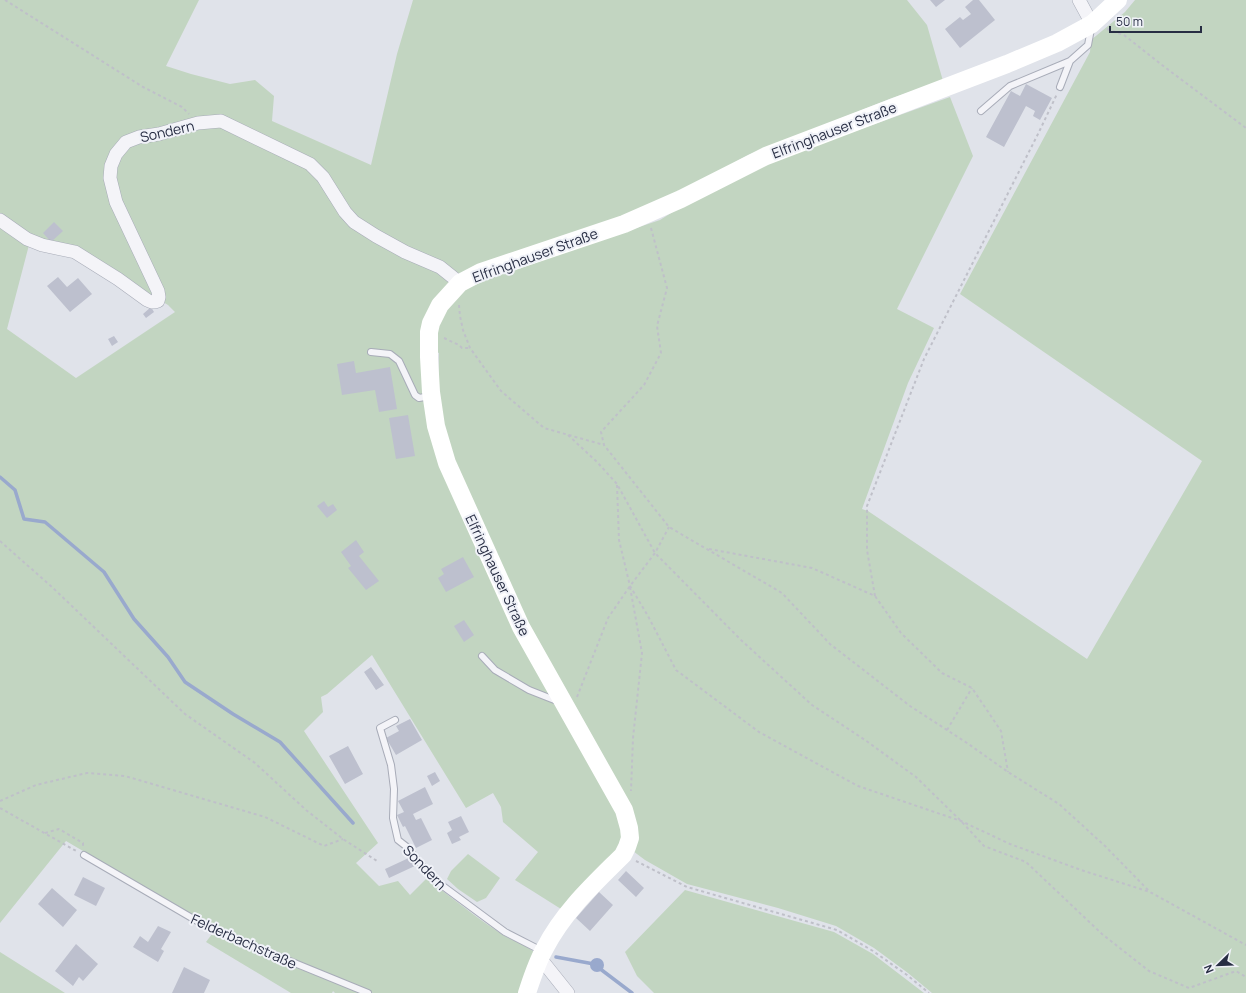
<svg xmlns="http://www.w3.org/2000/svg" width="1246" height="993" viewBox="0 0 1246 993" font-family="Manrope,sans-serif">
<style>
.green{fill:#c2d5c1;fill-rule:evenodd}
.water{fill:#99a9cd}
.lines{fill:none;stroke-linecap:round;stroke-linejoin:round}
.stream{stroke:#99a9cd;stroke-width:3.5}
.building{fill:#bdc0ce}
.lane-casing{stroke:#a8acb8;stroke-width:8}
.street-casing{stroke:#a8acb8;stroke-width:14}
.path{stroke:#bfc0c9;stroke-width:2;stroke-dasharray:3 3;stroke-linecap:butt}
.lane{stroke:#f4f4f8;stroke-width:6}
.street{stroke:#f4f4f8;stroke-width:13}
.secondary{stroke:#fff;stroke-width:18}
.labels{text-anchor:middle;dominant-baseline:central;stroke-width:4;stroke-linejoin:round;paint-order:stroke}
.street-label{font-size:14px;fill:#272d43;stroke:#f0f2f8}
</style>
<rect width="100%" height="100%" fill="#e0e3ea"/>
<path class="green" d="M 0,0 L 199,0 L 166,66 L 191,74 L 230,84 L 255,80 L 274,96 L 272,121 L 371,165 L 397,54 L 413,0 L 907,0 L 927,25 L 943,81 L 892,98 L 748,155 L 674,196 L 649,208 L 486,266 L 461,281 L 442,266 L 441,270 L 464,286 L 660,220 L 679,208 L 775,160 L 950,97 L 973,156 L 897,309 L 934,328 L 908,383 L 862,509 L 868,511 L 1087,659 L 1202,461 L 960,294 L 1090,52 L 1091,40 L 1125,12 L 1135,0 L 1246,0 L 1246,993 L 932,993 L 908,973 L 874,948 L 836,926 L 778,908 L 687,884 L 645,860 L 633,851 L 633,822 L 627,806 L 525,624 L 451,460 L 443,426 L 438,386 L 439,353 L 426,348 L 424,390 L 429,427 L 439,465 L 505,610 L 575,730 L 618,809 L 625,829 L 625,840 L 616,855 L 593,881 L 561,909 L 515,880 L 538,852 L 503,822 L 501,807 L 493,793 L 466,808 L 372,655 L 327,694 L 321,697 L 323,712 L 304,731 L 378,843 L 356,863 L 379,886 L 398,881 L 410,895 L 427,878 L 431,882 C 455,900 478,919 503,935 C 515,942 528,945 537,955 L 523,993 L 373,993 L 209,925 L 66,841 L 0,923 ZM 48,243 L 76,249 L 168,305 L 175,312 L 76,378 L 7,329 L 29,245 Z
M 468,854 L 500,878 L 486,898 L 477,902 L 458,889 L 447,879 L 451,871 Z
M 685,890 L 834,932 L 873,954 L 924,993 L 654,993 L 637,976 L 625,952 Z
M 212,934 L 360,993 L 335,993 L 333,991 L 332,993 L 291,993 L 206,942 Z
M 0,952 L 65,993 L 0,993 Z"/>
<path class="water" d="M590 965a7 7 0 1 1 14 0a7 7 0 1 1-14 0Z"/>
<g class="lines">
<path class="stream" d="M 0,477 L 15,490 L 24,519 L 45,522 L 104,572 L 134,619 L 168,657 L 185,682 L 233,714 L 280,742 L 353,823
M 556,957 L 594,964
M 599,968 L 632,993"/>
</g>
<path class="building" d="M 930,0 L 945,0 L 936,7 Z
M 973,0 L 979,0 L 995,20 L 960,48 L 945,29 L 960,17 L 963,20 L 971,14 L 965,7 Z
M 1026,84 L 1052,98 L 1040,120 L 1033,116 L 1035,111 L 1026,106 L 1004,147 L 986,137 L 1011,91 L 1020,96 Z
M 54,222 L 63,231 L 51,242 L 43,233 Z
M 58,277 L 67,287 L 78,278 L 92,294 L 70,312 L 47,286 Z
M 151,307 L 154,312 L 146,318 L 143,314 Z
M 114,336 L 118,342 L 112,346 L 108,339 Z
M 354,361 L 356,373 L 390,367 L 397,409 L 379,412 L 375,390 L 342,395 L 337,364 Z
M 408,415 L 415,456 L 396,459 L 389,418 Z
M 324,501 L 328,507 L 333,504 L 337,510 L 327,518 L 317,506 Z
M 356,540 L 364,552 L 359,556 L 379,581 L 366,590 L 348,568 L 351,566 L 341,552 Z
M 463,557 L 474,577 L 446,592 L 438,578 L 444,574 L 441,569 Z
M 464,620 L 474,635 L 464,642 L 454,626 Z
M 371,667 L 384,685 L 376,690 L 364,672 Z
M 410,719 L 422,740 L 396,755 L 386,738 L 399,731 L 396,726 Z
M 348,746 L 363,774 L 345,784 L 329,756 Z
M 435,772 L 440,781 L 432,786 L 427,776 Z
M 425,787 L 433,804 L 413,814 L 416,820 L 421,818 L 432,840 L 416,848 L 405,826 L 403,827 L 397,815 L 404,812 L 398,801 Z
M 461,816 L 469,832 L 459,837 L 461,840 L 452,844 L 447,833 L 452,830 L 448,822 Z
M 413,856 L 417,865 L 389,878 L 385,869 Z
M 626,871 L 644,888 L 636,897 L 618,880 Z
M 83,877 L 105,888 L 96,906 L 74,895 Z
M 52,888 L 77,910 L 63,927 L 38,904 Z
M 599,892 L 613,905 L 590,931 L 576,918 Z
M 158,926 L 171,932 L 161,949 L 164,951 L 158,962 L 133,947 L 140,936 L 148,942 Z
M 76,944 L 98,964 L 83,981 L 79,977 L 73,986 L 55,971 Z
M 184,967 L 210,980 L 204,993 L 172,993 Z"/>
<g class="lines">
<defs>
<path id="lane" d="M 1060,87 L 1070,61 L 1088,45 L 1091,29
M 981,111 L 1010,86 L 1070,61
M 371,352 L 390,354 L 399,361 L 415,395 L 419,398 L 430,396
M 482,656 L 495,670 L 529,690 L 557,701
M 395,720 L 380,728 L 391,765 L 394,789 L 393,818 L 398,840 L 407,847 L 432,878 L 505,932 L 542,951
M 84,855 L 209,928 L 368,993"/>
<path id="street" d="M 1079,0 L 1092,24
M 0,220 L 27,239 L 42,245 L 75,252 L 118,279 L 147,300 C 151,302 153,303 158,301 L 159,297 L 158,291 L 116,202 L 110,178 L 111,166 L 116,154 L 126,142 L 139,137 L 159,134 L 198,123 L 221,121 L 310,164 L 323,177 L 345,212 L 354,222 L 376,236 L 405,252 L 440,267 L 460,283
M 540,958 L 568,993"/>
</defs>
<use href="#lane" class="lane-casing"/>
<use href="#street" class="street-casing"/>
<path class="path" d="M 5,0 L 143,87 L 182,107 L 189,114
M 1107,29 L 1124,35 L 1162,65 L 1246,128
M 651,228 L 667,288 L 657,326 L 661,353 L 644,385 L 601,432 L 604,445 L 669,527 L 782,593 L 830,644 L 910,706 L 967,743 L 1008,772 L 1059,804 L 1105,846 L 1150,892
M 459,305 L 460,316 L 463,330 L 470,348 L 501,391 L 544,428 L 604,445
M 444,338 L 459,345 L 462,348 L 470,348
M 568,435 L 597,462 L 617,484 L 655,553 L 741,640 L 812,705 L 865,740 L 916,777 L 961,821 L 984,846 L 1026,862 L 1102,934 L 1149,971 L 1189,988 L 1236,971 L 1246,977
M 617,485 L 619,540 L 630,586 L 648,616 L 676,670 L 759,732 L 858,786 L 961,821 L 1010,844 L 1081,870 L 1150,892 L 1246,945
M 0,541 L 53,588 L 185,714 L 255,763 L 306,810 L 343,839 L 377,861
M 709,549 L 812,568 L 875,596 L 901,633 L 942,673 L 972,688 L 1001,731 L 1008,772
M 630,587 L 642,653 L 633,738 L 631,791
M 875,596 L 867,550 L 867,506 L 924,359 L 1039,132 L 1057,94
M 577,697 L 608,618 L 630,586 L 655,553 L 669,527
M 947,730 L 972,688
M 0,801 L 36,785 L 87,773 L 125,776 L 265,817 L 324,846 L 343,839
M 0,808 L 78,852
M 45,833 L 59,829 L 83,843 L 83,846
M 636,861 L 687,887 L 837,930 L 873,951 L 907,975 L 929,993"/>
<use href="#lane" class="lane"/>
<use href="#street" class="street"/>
<path class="secondary" d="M 527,993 C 532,978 537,962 545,948 C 564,911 595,883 623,855 L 627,847 L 630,838 L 629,828 L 624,810 L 521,627 L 447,463 L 436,426 L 431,392 L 429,357 L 429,332 L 431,323 L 440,305 L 460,283 L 481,272 L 624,224 L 681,199 L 766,156 L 1007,64 L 1057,43 L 1092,24 L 1118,0"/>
</g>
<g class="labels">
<g class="street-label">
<text transform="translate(834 130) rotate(-21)">Elfringhauser Straße</text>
<text transform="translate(167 131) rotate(-13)">Sondern</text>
<text transform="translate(535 255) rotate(-20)">Elfringhauser Straße</text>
<text transform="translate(498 575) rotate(65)">Elfringhauser Straße</text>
<text transform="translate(425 867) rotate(46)">Sondern</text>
<text transform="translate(244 941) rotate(24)">Felderbachstraße</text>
</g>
</g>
<g transform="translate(1218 965) rotate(247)" stroke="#f0f2f8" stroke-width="3" paint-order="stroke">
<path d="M0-3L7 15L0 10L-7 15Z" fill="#272d43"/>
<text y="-6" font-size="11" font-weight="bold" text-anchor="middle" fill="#272d43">N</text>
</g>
<path d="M1110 26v6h91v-6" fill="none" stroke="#272d43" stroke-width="2"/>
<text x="1116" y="26" font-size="12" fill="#272d43" stroke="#f0f2f8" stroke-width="3" paint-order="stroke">50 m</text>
</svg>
